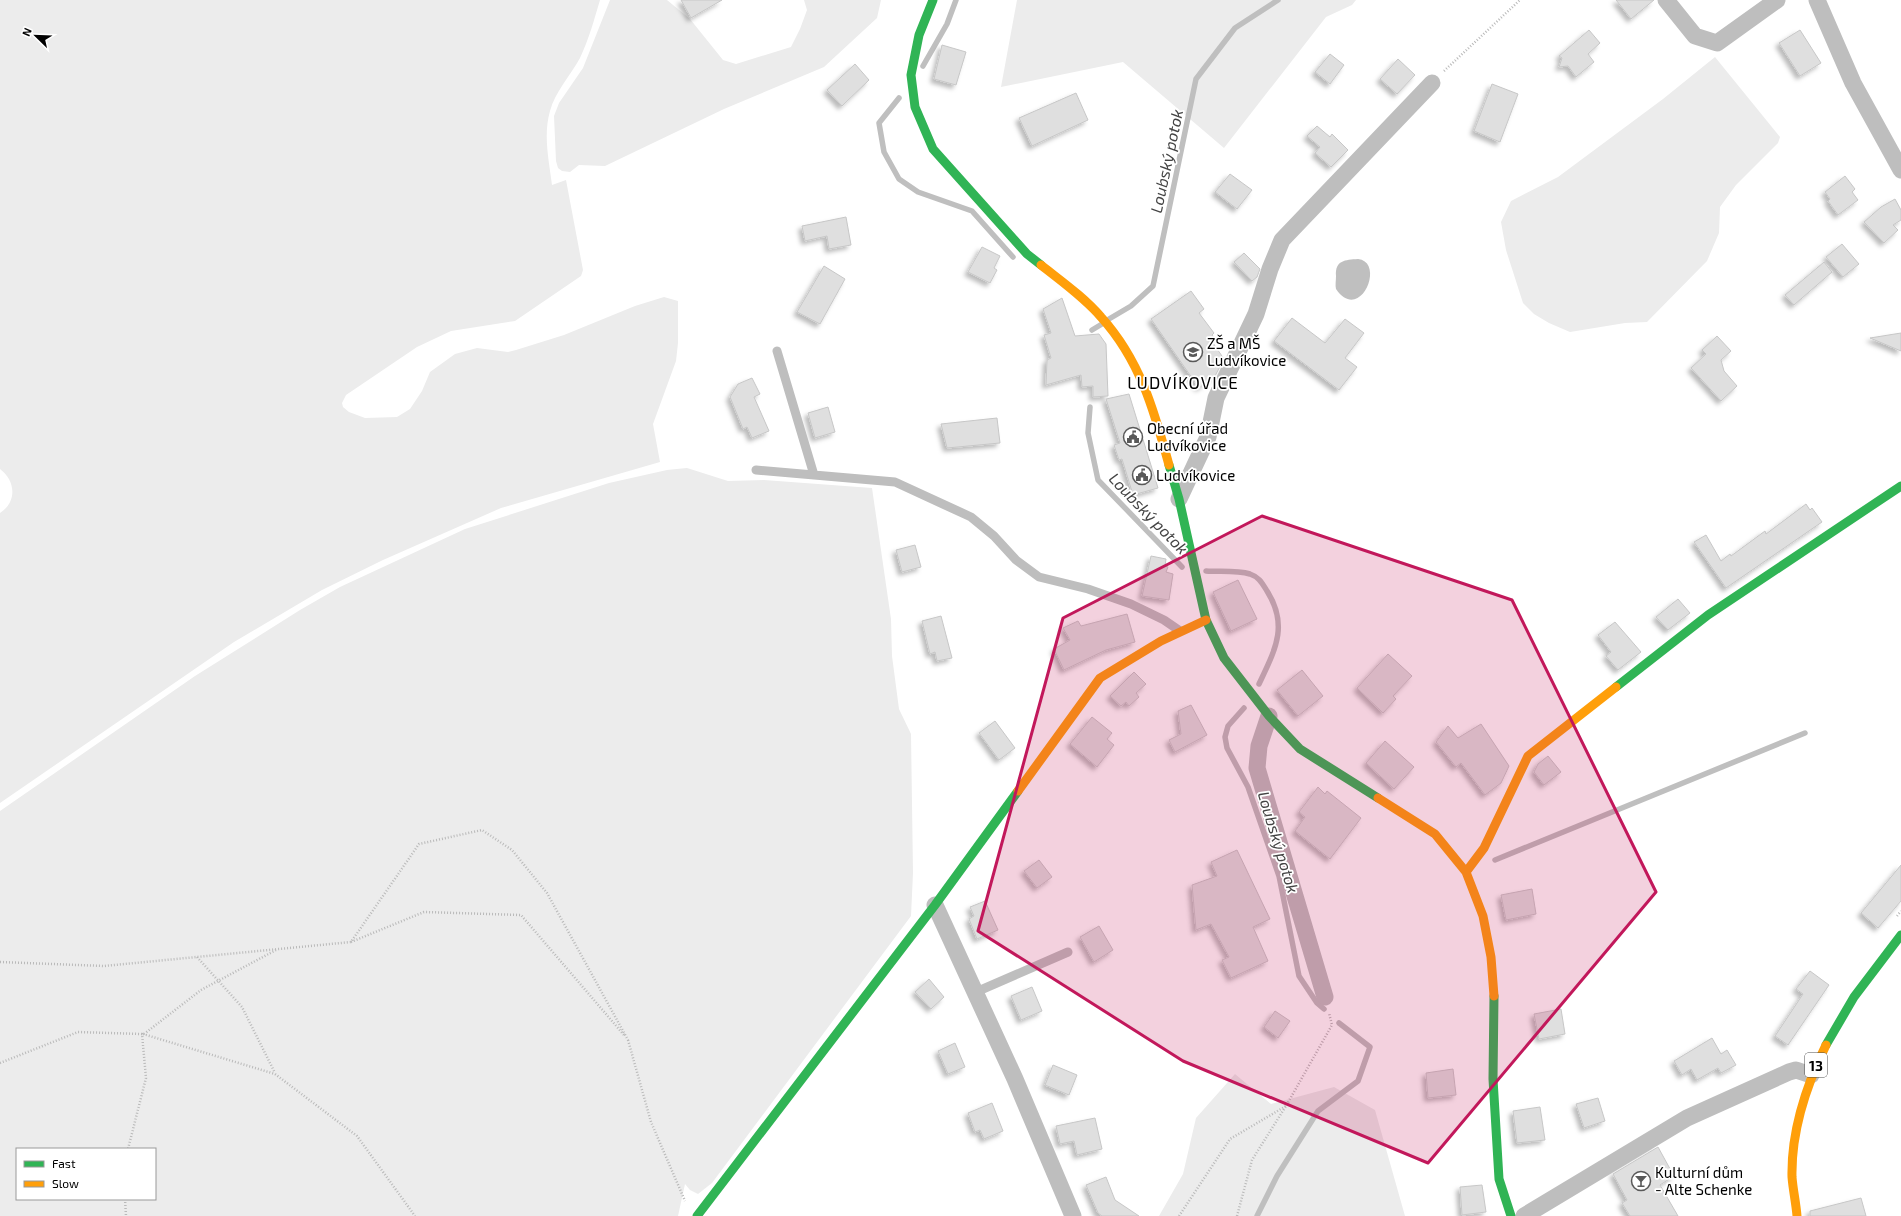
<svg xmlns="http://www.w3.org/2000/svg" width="1901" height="1216" viewBox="0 0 1901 1216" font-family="'Exo 2',sans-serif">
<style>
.green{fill:#ececec;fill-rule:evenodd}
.water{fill:#bfbfbf}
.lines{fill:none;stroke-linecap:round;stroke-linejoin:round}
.stream{stroke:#bfbfbf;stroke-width:5.5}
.building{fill:#dfdfdf;stroke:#c7c7c7;filter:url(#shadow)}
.path{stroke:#b9b9b9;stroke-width:2.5;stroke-dasharray:1 2;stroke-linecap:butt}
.lane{stroke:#bebebe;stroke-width:9}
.street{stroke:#bebebe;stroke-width:17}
.fast{stroke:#30b455;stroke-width:9}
.slow{stroke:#ff9f0a;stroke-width:9}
.marked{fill:#c2185b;fill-opacity:0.2;stroke:#c2185b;stroke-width:3;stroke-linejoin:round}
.labels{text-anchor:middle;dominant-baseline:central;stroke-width:3.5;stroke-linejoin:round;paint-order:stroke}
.shield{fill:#fff;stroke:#4c4c4c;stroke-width:1}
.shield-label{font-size:14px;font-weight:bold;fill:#000}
.poi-label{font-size:15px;fill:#000;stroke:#fff;text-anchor:start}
.water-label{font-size:16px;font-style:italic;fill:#444;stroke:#fff}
.quarter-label{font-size:17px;letter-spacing:1px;fill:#000;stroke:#fff}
</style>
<defs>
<filter id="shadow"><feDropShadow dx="-3.5" dy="3.5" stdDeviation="2" flood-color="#0004"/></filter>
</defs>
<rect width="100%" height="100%" fill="#fff"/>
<path class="green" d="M 0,0 L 600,0 C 594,20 589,39 580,58 C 570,76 555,92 550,111 C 543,135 549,161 552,185 L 566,180 L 583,270 L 581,276 L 515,321 L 451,331 L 417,347 L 346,395 L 342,403 L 343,407 L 349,412 L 365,418 L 397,417 L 410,409 L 422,391 L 430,372 L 455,354 L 477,348 L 508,352 L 516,350 L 564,335 L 635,306 L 664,297 L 678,301 L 678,343 L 676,361 L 653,424 L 660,462 L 501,508 L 383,560 L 322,590 L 234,642 L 0,803 L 0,513 C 17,502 16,481 0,469 Z
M 610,0 L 667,0 L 690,19 L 723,60 L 736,64 L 791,47 L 800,29 L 807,10 L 804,0 L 881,0 L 877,18 L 824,67 L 724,109 L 605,166 L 579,165 L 570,172 L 562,171 L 558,168 L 556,161 L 554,116 L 559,103 L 583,68 Z
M 1017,0 L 1356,0 L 1352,5 L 1326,17 L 1224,148 L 1123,62 L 1001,87 Z
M 1715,57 L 1780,137 L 1778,143 L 1736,185 L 1720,207 L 1719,233 L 1707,261 L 1647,322 L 1625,323 L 1570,332 L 1549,323 L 1534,314 L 1523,303 L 1506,250 L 1501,222 L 1511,201 L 1558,177 L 1663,99 Z
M 687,468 L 728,481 L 764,480 L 872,488 L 891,619 L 892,656 L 899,709 L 911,734 L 913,873 L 911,916 L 712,1183 L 698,1194 L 690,1190 L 685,1184 L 678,1216 L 0,1216 L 0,811 L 195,676 L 300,610 L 340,587 L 465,529 L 609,483 L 667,470 ZM 17,1149 L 155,1149 L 155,1199 L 17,1199 Z
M 1235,1074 L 1271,1104 L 1334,1087 L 1375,1110 L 1405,1216 L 1159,1216 L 1183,1174 L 1196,1118 Z"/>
<path class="water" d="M 1358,259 C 1386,262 1360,324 1336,289 C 1335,285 1336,281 1336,276 C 1335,260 1345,260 1358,259 Z"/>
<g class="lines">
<path class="stream" d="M 923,66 L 947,24 L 956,0
M 899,98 L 879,123 L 884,152 L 899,179 L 918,192 L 972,211 L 1013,257
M 1109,319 L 1131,306 L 1153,286 L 1196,79 L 1235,28 L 1278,0
M 1092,330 L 1102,324
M 1090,407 L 1088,433 L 1098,480 L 1182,567
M 1206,571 C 1220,572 1237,570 1250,574 C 1259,577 1262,583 1267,591 C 1289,626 1275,650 1259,684
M 1244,708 L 1228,726 L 1225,737 L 1227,748 L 1248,787 L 1279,876 L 1299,976 L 1317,1003 L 1324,1009
M 1495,860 L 1805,733
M 1257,1216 L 1277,1176 L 1318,1111 L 1358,1081 L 1370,1047 L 1339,1023"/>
</g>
<path class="building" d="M 681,0 L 722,0 L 691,18 Z
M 1616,0 L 1654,0 L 1631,19 Z
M 1589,30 L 1600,43 L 1588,54 L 1594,62 L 1576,77 L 1568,66 L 1559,67 L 1562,58 L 1559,56 Z
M 1800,30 L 1821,63 L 1800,76 L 1779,43 Z
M 942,45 L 966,52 L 956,85 L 934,79 Z
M 1330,54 L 1344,65 L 1330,84 L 1315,72 Z
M 1398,59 L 1415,75 L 1397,94 L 1380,79 Z
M 855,64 L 869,80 L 842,106 L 827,90 Z
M 1492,84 L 1518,94 L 1500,142 L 1474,131 Z
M 1076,93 L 1088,120 L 1032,146 L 1019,118 Z
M 1317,126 L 1330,137 L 1332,134 L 1348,150 L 1331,167 L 1315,153 L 1320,147 L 1307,136 Z
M 1230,174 L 1252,190 L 1237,209 L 1215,192 Z
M 1845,176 L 1855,189 L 1852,192 L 1858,200 L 1838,215 L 1828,201 L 1830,199 L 1825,192 Z
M 1895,199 L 1901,210 L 1901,220 L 1893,225 L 1898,230 L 1884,243 L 1864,222 L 1881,207 Z
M 846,217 L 851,245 L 829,249 L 827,236 L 805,241 L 802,226 Z
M 1842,244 L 1859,264 L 1843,277 L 1826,257 Z
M 982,247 L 1000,256 L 994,268 L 997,270 L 990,283 L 968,272 Z
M 1244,253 L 1260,269 L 1257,277 L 1252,281 L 1234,262 Z
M 1824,262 L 1832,272 L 1794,305 L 1785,295 Z
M 824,266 L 845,279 L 820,324 L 797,312 Z
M 1191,291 L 1204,309 L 1199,313 L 1214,333 L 1212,335 L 1216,341 L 1213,343 L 1224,359 L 1215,376 L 1199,388 L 1151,319 Z
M 1062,298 L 1075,336 L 1099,334 L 1106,344 L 1108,396 L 1093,397 L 1093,386 L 1082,387 L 1081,375 L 1046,385 L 1047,360 L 1051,358 L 1044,335 L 1051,333 L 1043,309 Z
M 1292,318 L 1325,343 L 1345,319 L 1364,333 L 1345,358 L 1357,367 L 1339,390 L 1274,341 Z
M 1901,333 L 1901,351 L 1870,338 Z
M 1717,336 L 1731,351 L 1721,360 L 1724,371 L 1737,386 L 1721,401 L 1691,368 L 1706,354 L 1702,350 Z
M 752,378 L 760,394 L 754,397 L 769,431 L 752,438 L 747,427 L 743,429 L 730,397 L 738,384 Z
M 1129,394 L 1158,488 L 1133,495 L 1122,459 L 1119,460 L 1114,445 L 1120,443 L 1106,399 Z
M 828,407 L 835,432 L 815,438 L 808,413 Z
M 997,418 L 1000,443 L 947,448 L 941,424 Z
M 1806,504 L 1810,510 L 1812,508 L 1822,522 L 1726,588 L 1694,542 L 1706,535 L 1721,561 L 1730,554 L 1731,556 L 1765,531 L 1766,534 Z
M 915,545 L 921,567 L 902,572 L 896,550 Z
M 1151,556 L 1166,559 L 1165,566 L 1168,567 L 1166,572 L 1173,574 L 1169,600 L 1142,596 Z
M 1238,580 L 1257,619 L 1231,631 L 1213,592 Z
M 1678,599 L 1690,613 L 1668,630 L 1656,617 Z
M 1127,614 L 1135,642 L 1106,650 L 1064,670 L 1054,649 L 1070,640 L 1063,628 L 1078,621 L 1081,626 Z
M 941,616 L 952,658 L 937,661 L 935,652 L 930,654 L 922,621 Z
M 1615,622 L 1641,652 L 1618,670 L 1606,656 L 1611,652 L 1598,635 Z
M 1388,654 L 1412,676 L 1393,696 L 1396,699 L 1383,713 L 1357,688 Z
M 1302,670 L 1323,696 L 1298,716 L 1277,690 Z
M 1134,672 L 1146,684 L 1136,693 L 1139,697 L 1129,706 L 1126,702 L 1121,706 L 1110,696 Z
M 1191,705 L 1207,735 L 1175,752 L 1169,740 L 1181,734 L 1178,711 Z
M 1092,717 L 1112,733 L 1107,739 L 1114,745 L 1097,767 L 1070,744 Z
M 995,721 L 1015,748 L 999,760 L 979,733 Z
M 1481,724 L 1509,766 L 1501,783 L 1485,795 L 1461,763 L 1456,767 L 1436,742 L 1448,726 L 1458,738 Z
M 1385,741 L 1414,767 L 1394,789 L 1366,763 Z
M 1548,756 L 1561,772 L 1544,785 L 1534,772 L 1538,764 Z
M 1318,787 L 1325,794 L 1327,791 L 1361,818 L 1330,859 L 1295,831 L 1305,817 L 1299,812 Z
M 1237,850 L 1270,919 L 1253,927 L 1268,961 L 1231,978 L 1222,960 L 1229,957 L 1211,924 L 1196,930 L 1192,885 L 1217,876 L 1211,862 Z
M 1039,860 L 1052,877 L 1037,888 L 1024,871 Z
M 1901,865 L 1901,901 L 1878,928 L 1861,913 Z
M 1532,889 L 1536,914 L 1506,920 L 1501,895 Z
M 985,901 L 998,930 L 977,939 L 969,919 L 974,916 L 970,907 Z
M 1099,926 L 1113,950 L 1094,962 L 1080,937 Z
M 1810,971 L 1829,985 L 1788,1045 L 1775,1036 L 1803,994 L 1796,989 Z
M 929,979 L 944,997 L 931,1009 L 915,992 Z
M 1032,987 L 1042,1011 L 1021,1020 L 1011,996 Z
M 1561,1009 L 1565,1034 L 1539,1039 L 1534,1014 Z
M 1275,1011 L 1290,1021 L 1278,1038 L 1264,1027 Z
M 1712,1038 L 1721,1054 L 1727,1050 L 1736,1065 L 1721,1073 L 1718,1068 L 1697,1080 L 1691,1069 L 1682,1075 L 1674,1061 Z
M 955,1043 L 965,1067 L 948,1074 L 938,1051 Z
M 1053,1065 L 1077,1075 L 1069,1095 L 1045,1085 Z
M 1453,1069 L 1456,1095 L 1428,1098 L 1426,1073 Z
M 1598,1098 L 1605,1121 L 1584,1128 L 1576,1104 Z
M 992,1103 L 1003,1131 L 984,1139 L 980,1130 L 975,1132 L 968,1113 Z
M 1540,1107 L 1545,1140 L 1517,1143 L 1513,1111 Z
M 1095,1118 L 1102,1149 L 1077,1155 L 1074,1141 L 1060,1144 L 1056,1126 Z
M 1658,1147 L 1674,1176 L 1660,1185 L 1678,1216 L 1630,1216 L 1622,1203 L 1627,1200 L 1613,1174 Z
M 1106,1177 L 1115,1200 L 1139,1216 L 1102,1216 L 1098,1213 L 1086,1185 Z
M 1482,1185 L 1486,1212 L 1462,1215 L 1460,1187 Z
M 1861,1198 L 1866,1216 L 1810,1216 L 1810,1211 Z"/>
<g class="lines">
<path class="path" d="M 1444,71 L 1520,0
M 1897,916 L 1901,911
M 351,942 L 424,912 L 521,915 L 624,1035
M 197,957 L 242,1007 L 275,1073
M 0,962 L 104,966 L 351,942 L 419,844 L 482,830 L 512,850 L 547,893 L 628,1040
M 143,1034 L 275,1074 L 357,1136 L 415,1216
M 144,1034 L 201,990 L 276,950
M 628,1040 L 651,1122 L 685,1201
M 0,1063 L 78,1032 L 142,1034 L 146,1078 L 128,1149
M 125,1199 L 126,1216
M 1179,1216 L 1230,1139 L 1286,1106
M 1237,1216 L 1252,1160 L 1286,1106 L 1332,1025 L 1329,1013"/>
<path class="lane" d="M 777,351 L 814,475
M 756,470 L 895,482 L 971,517 L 994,536 L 1016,560 L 1039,577 L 1088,589 L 1131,604 L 1164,620 L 1180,631
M 976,992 L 1068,952"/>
<path class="street" d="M 1666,0 L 1695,36 L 1717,43 L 1777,0
M 1817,0 L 1853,83 L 1901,170
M 1179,499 L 1208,437 L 1216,398 L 1256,314 L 1270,269 L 1282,240 L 1432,83
M 1269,716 L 1259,746 L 1257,768 L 1325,997
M 935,905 L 1015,1079 L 1073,1216
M 1524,1216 L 1687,1118 L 1789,1072 L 1796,1070 L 1811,1075"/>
<path class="fast" d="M 933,0 L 919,35 L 911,75 L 915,107 L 933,149 L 1027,254 L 1041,265
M 1169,465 L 1179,499 L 1206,620 L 1224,658 L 1269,716 L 1300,749 L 1378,798
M 1616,687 L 1708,615 L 1901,486
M 1494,996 L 1493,1079 L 1499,1179 L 1511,1216
M 1826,1045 L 1854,997 L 1901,935
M 697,1216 L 935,905 L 1018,791"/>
<path class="slow" d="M 1041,265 C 1061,281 1084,297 1101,317 C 1140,360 1154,410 1169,465
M 1018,791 L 1100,678 L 1161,641 L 1206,620
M 1378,798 L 1435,834 L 1466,872 L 1483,916 L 1491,957 L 1494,996
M 1466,872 L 1484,848 L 1528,756 L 1616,687
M 1797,1216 C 1796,1203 1793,1190 1792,1177 C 1791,1130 1806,1086 1826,1045"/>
</g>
<path class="marked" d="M 1262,516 L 1512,600 L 1656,892 L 1428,1163 L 1183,1061 L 978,931 L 1063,618 Z"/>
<defs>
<symbol id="school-ring" viewBox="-11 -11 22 22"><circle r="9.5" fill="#fff" stroke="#595959" stroke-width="1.5"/><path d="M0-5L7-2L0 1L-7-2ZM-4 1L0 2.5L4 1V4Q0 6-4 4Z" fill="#595959"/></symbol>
<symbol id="civic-ring" viewBox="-11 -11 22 22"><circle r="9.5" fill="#fff" stroke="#595959" stroke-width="1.5"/><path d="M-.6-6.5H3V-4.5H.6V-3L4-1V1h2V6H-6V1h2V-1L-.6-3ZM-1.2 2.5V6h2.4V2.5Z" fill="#595959"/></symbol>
<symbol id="bar-ring" viewBox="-11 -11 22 22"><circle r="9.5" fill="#fff" stroke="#595959" stroke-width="1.5"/><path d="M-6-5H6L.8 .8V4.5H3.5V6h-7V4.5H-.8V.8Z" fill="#595959"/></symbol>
</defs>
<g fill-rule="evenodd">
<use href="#school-ring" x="1182" y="341" width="22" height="22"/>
<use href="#civic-ring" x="1122" y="426" width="22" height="22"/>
<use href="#civic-ring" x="1131" y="464" width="22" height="22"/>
<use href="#bar-ring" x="1630" y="1170" width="22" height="22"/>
</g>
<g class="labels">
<rect class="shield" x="1805" y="1053" width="22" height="24" rx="3"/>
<g class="shield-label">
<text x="1816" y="1065">13</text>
</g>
<g class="poi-label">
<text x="1207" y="343">ZŠ a MŠ<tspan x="1207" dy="17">Ludvíkovice</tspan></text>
<text x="1147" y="428">Obecní úřad<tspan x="1147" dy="17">Ludvíkovice</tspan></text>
<text x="1156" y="475">Ludvíkovice</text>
<text x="1655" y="1172">Kulturní dům<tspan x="1655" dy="17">- Alte Schenke</tspan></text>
</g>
<g class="water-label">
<text transform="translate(1166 161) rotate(-78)">Loubský potok</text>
<text transform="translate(1149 513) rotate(46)">Loubský potok</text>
<text transform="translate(1279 842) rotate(73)">Loubský potok</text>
</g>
<g class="quarter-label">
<text x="1183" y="382">LUDVÍKOVICE</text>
</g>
</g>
<rect x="16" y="1148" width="140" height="52" fill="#ffffff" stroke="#999999"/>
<rect x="24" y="1161" width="20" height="6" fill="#30b455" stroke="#999999"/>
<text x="52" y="1168" font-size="12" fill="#000000">Fast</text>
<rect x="24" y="1181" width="20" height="6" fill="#ff9f0a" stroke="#999999"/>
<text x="52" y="1188" font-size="12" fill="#000000">Slow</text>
<g transform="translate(36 36) rotate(293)" stroke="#ffffff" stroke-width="3" paint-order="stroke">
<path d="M0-3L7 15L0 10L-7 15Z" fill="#000000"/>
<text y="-6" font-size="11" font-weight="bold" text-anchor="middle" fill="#000000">N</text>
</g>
</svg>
